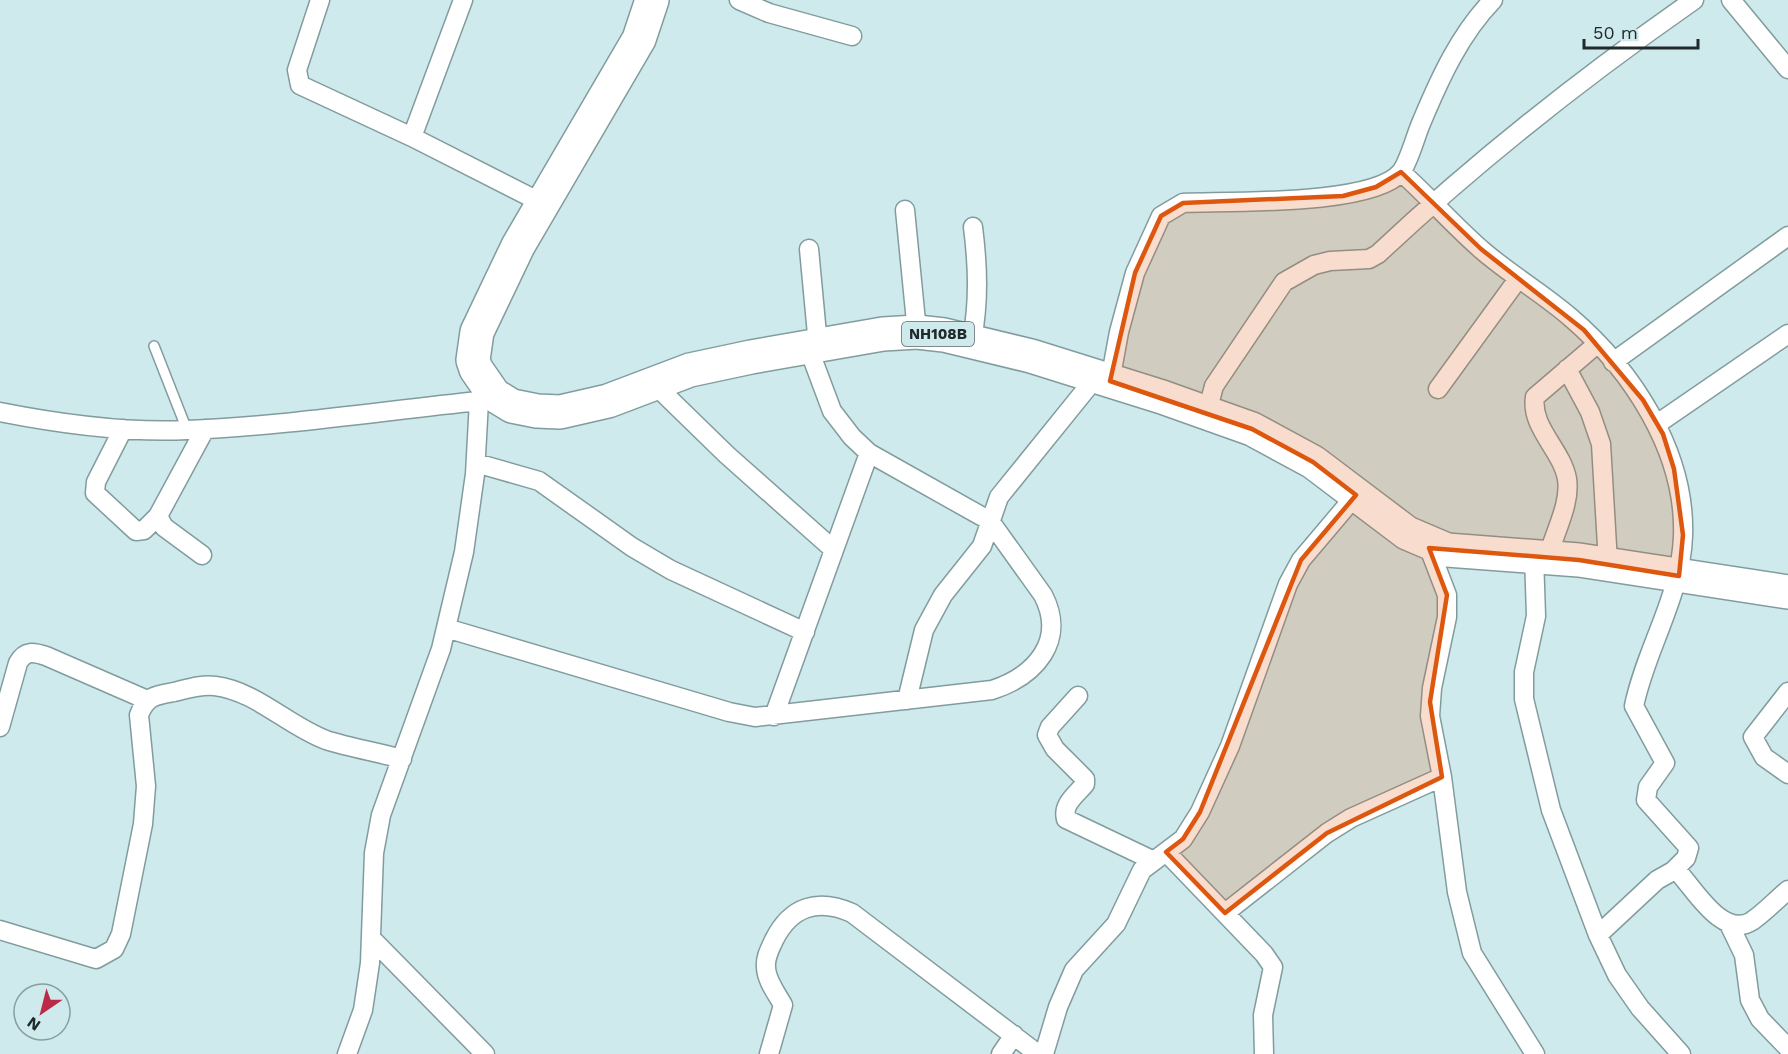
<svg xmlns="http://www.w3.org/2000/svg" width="1788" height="1054" viewBox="0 0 1788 1054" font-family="'Work Sans',sans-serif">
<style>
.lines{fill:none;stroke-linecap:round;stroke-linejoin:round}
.lane-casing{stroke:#829c9e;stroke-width:12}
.street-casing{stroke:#829c9e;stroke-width:21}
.highway-casing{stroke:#829c9e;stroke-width:36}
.lane{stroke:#fff;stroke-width:9}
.street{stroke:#fff;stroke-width:18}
.highway{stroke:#fff;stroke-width:33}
.marked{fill:#de570e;fill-opacity:0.2;stroke:#de570e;stroke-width:4.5;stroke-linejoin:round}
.labels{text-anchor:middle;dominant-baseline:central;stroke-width:5;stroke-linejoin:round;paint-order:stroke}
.shield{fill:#ceeaec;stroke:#546465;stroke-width:1.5}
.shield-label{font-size:15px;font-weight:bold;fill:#202a2b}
</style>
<rect width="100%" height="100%" fill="#ceeaec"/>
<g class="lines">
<defs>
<path id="lane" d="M 154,346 L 187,430"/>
<path id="street" d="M 320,0 L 297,70 L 300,85 L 412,137 L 542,203
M 739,0 L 769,13 L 852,36
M 1731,0 L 1788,69
M 412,137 L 463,0
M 1401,172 C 1429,197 1454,226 1483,251 C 1511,275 1542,293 1570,317 C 1632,370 1686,452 1683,536 C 1681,597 1646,648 1634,706 L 1665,763 L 1648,787 L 1646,800 L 1689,848 L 1686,858 L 1673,871
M 905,210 L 917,332
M 809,249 L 818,345
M 972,340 C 979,301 978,267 973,227
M 1613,362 L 1788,236
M 1567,369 L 1590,412 L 1601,444 L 1608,563
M 1110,381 L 1119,332 L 1135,273 L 1161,216 L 1183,203 C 1228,201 1373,206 1401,172 C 1409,162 1416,134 1422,121 C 1440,78 1460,34 1493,0
M 653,383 L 727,455 L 834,550
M 1438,389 L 1518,279
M 0,412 C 61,424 124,433 187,430 C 284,426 382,411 479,401 L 490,397
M 1207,412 L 1214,386 L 1284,282 L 1314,265 L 1330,261 L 1369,259 L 1378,254 C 1477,161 1582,78 1694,0
M 1657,424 L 1788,334
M 123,429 L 96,482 L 95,493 L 136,531 L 144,530 L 158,516
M 476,463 L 539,481 L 632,547 L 671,570 L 805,632
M 1427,543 L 1447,595 L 1447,617 L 1432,688 L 1430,716 L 1442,777 L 1457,892 L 1472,953 L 1535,1054
M 202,555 L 164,527 L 158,516 L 205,429
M 1534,556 L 1536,616 L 1524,672 L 1524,699 L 1551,810 L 1598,935 L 1617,975 L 1640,1008 L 1681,1054
M 1548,557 C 1554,533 1571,504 1567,479 C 1562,450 1530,427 1535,397 L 1597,344
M 446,628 L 729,712 L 755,717 L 992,690 C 1035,676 1067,641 1043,595 L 990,521 L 869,453 L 852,437 L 832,411 L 808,347
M 1788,692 L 1753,737 L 1764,757 L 1788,774
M 1078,696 L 1050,727 L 1047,735 L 1055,749 L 1085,779 L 1085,784 C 1076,795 1062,804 1066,819 L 1152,860
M 907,700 L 924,630 L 943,595 L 982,546 L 999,497 L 1096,377
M 774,716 L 869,453
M 0,727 L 18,663 C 25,650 34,652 46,656 L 147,700
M 1166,852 L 1264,954 L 1273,967 L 1263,1015 L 1264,1054
M 1225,913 L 1327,833 L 1351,818 L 1442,777
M 1729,924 L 1744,955 L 1750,1000 L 1760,1019 L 1788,1048
M 0,930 L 96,959 L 114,949 L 121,934 L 143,824 L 146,786 L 139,715 C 146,696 156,695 174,692 C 187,689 201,684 215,686 C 256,691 288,726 326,740 C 351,748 377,752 402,759
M 1598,935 L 1657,880 L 1673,871 L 1680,874 C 1696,892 1724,939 1752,921 C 1765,912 1776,900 1788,890
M 371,938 L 485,1054
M 347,1054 L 363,1010 L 370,963 L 374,853 L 381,815 L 441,649 L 464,552 L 475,474 L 479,401
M 769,1054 L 783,1005 C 777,994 766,980 766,967 C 765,957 770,949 774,940 C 791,906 818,898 852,913 L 1038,1054
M 1001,1054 L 1014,1035
M 1044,1054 L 1058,1007 L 1074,970 L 1116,924 L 1142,870 L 1183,839 L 1200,812 L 1230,746 L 1288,584 L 1301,560 L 1356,495"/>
<path id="highway" d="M 652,0 L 639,39 L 518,246 L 477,332 L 473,360 L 476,369 L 494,395 L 512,406 L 537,411 L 560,412 L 608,401 L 690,370 L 751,357 L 883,334 L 917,332 L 944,335 L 1031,356 L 1162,397 L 1252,429 L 1313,462 L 1407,533 L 1447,550 L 1579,560 L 1788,592"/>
</defs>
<use href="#lane" class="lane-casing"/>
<use href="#street" class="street-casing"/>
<use href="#highway" class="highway-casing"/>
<use href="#lane" class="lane"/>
<use href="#street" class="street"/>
<use href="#highway" class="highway"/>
</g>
<path class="marked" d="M 1401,172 L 1481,249 L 1584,330 L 1643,400 L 1663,434 L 1674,469 L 1683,535 L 1679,576 L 1579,560 L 1429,548 L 1447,595 L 1430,702 L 1442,777 L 1327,833 L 1225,913 L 1166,852 L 1183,839 L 1200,812 L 1301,560 L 1356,495 L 1313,462 L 1252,429 L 1110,381 L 1135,273 L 1161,216 L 1183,203 L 1343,196 L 1376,187 Z"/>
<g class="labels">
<rect class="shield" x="902" y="322" width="72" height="24" rx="4.5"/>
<g class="shield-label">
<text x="938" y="334">NH108B</text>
</g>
</g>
<g transform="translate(42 1012) rotate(215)"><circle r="28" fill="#ceeaec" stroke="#889d9f" stroke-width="1.5"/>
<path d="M0-4.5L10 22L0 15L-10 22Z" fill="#bb2a46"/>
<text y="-9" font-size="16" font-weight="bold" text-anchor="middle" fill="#202a2b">N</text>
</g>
<path d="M1584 39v9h114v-9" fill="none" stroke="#202a2b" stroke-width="3"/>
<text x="1593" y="39" font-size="18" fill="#202a2b" stroke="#ceeaec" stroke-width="4.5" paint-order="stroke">50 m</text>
</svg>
